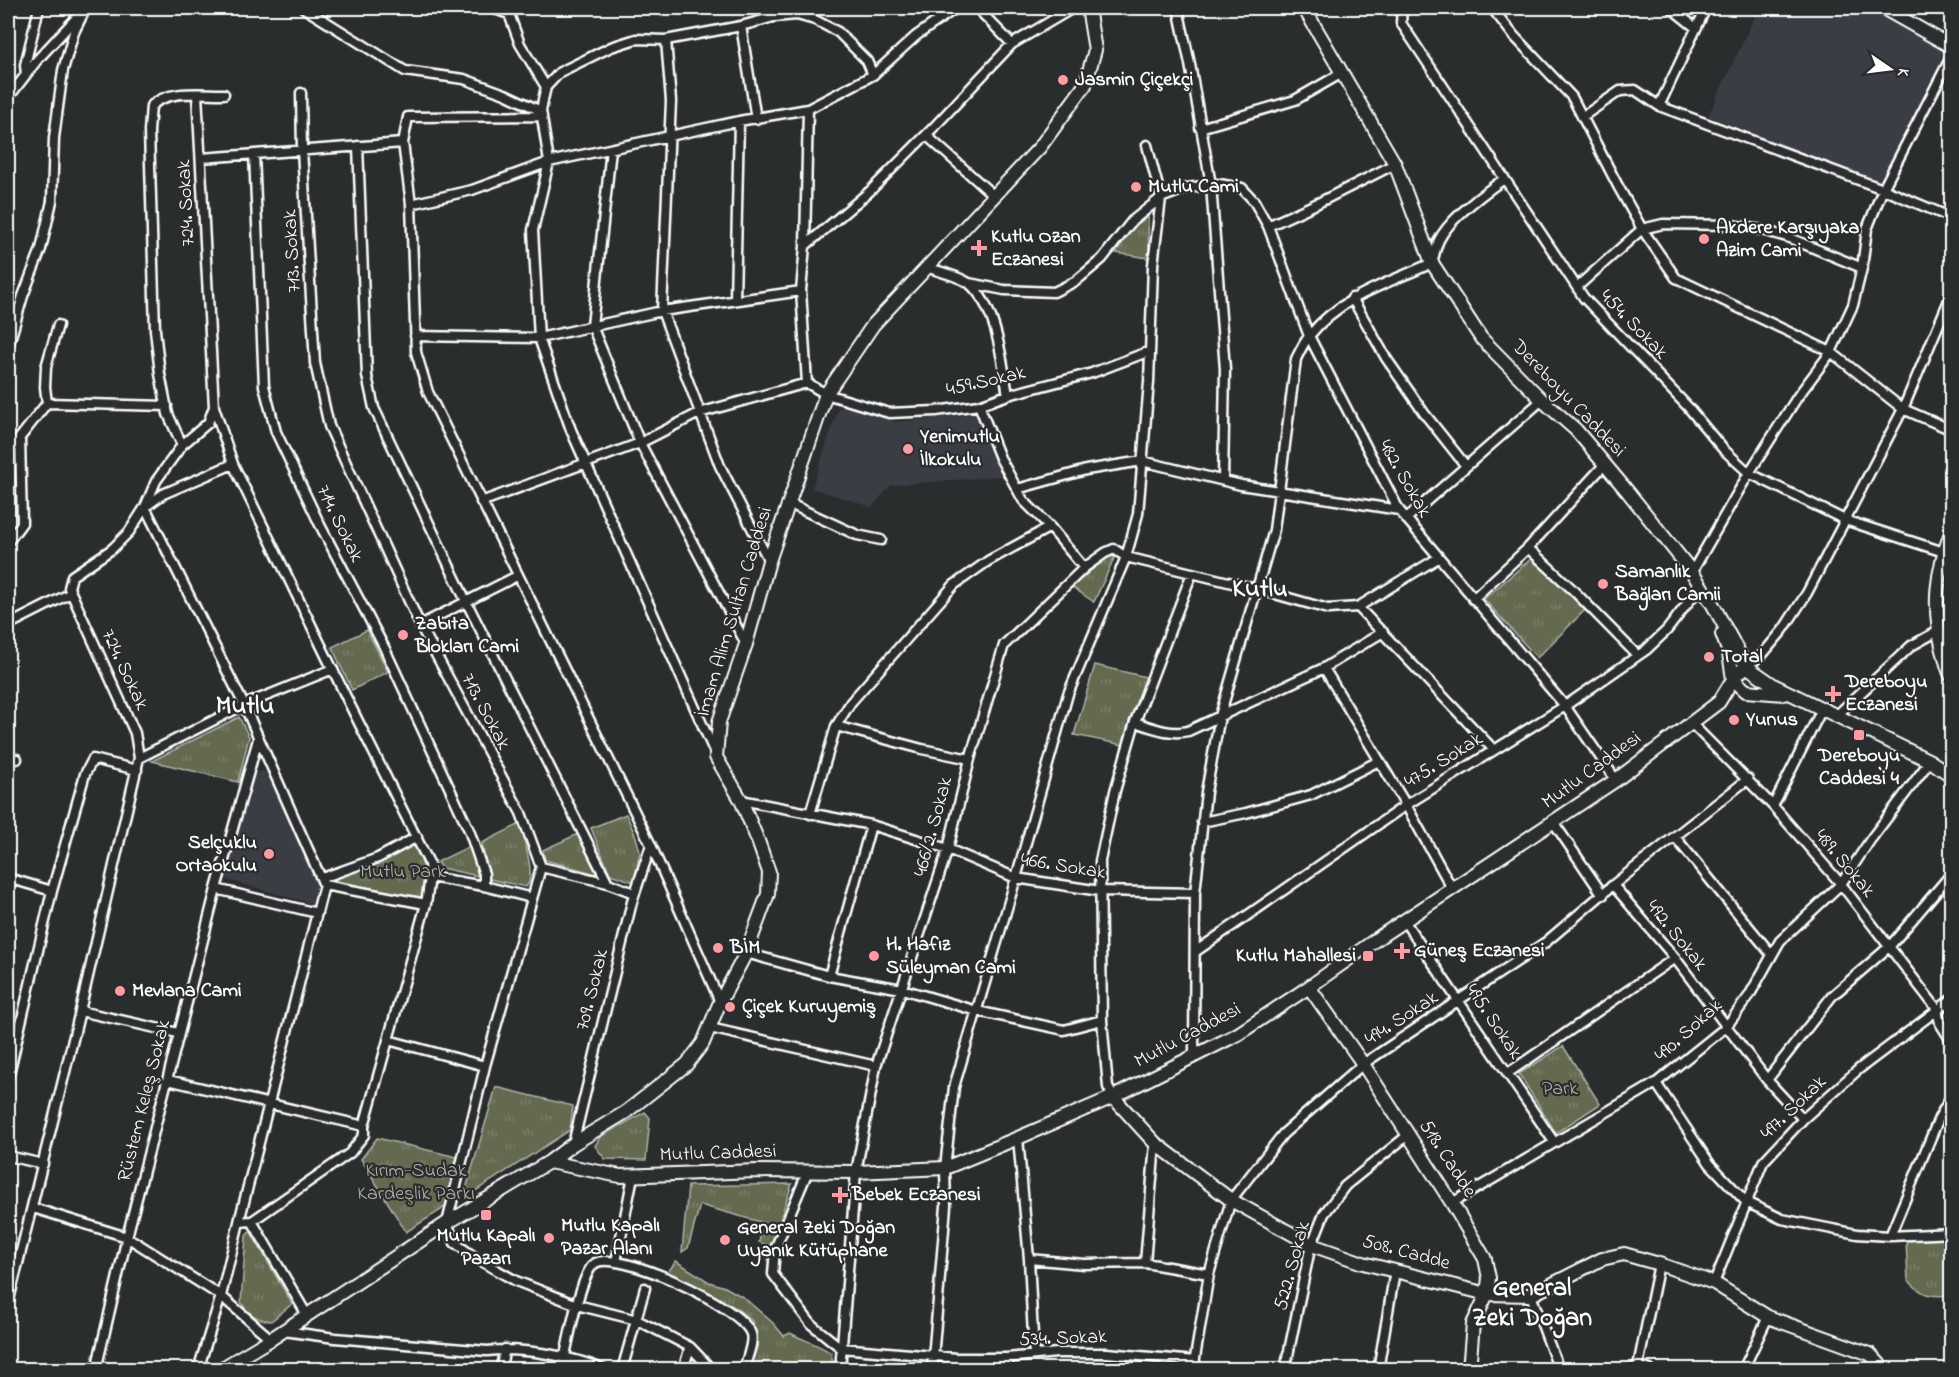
<svg xmlns="http://www.w3.org/2000/svg" width="1959" height="1377" viewBox="0 0 1959 1377" font-family="'Indie Flower',sans-serif">
<style>
.built{fill:#3a3e44}
.grass{fill:url(#grass-tufts);stroke:#b2b4a8;stroke-width:1.5}
.lines{fill:none;stroke-linecap:round;stroke-linejoin:round}
.street-casing{stroke:#fff;stroke-width:13}
.secondary-casing{stroke:#fff;stroke-width:16}
.street{stroke:#2a2d2e;stroke-width:8}
.secondary{stroke:#2a2d2e;stroke-width:12}
.poi-dot{fill:#ff9aa2;stroke:#2a2d2e;stroke-width:2}
.labels{text-anchor:middle;dominant-baseline:central;stroke-width:4.5;stroke-linejoin:round;paint-order:stroke}
.poi-label{font-size:20px;font-weight:bold;fill:#fff;stroke:#2a2d2e;text-anchor:start}
.street-label{font-size:20px;fill:#fff;stroke:#2a2d2e}
.park-label{font-size:20px;fill:#b2b4a8;stroke:#2a2d2e}
.district-label{font-size:26px;font-weight:bold;fill:#fff;stroke:#2a2d2e}
</style>
<defs>
<pattern id="grass-tufts" width="24" height="20" patternUnits="userSpaceOnUse" patternTransform="scale(1.5)"><rect width="24" height="20" fill="#646a50"/><path d="M3 7l-1-3M5 7V3M7 7l1-3M15 17l-1-3M17 17v-4M19 17l1-3" fill="none" stroke="#7b806a"/></pattern>
</defs>
<rect width="100%" height="100%" fill="#2a2d2e"/>
<filter id="ink" filterUnits="userSpaceOnUse"><feTurbulence type="fractalNoise" baseFrequency=".0167" numOctaves="2"/><feDisplacementMap in="SourceGraphic" scale="12" xChannelSelector="R" yChannelSelector="G"/><feConvolveMatrix kernelMatrix="1 2 1 2 8 2 1 2 1" color-interpolation-filters="sRGB"/></filter>
<g filter="url(#ink)">
<path class="built" d="M 1759,8 L 1870,8 L 1946,50 L 1881,181 L 1812,157 L 1708,116 Z
M 839,407 L 850,408 L 896,422 L 976,414 L 1002,476 L 891,485 L 872,507 L 812,488 Z
M 260,771 L 266,772 L 270,776 L 291,821 L 289,826 L 293,831 L 296,832 L 315,876 L 317,895 L 313,904 L 225,879 L 252,783 L 254,776 Z"/>
<path class="grass" d="M 1148,216 L 1149,258 L 1116,253 C 1124,240 1133,222 1148,216 Z
M 1109,555 L 1115,556 L 1094,602 L 1072,587 Z
M 1533,557 L 1585,610 L 1537,658 L 1484,599 Z
M 367,630 L 388,672 L 352,690 L 332,647 Z
M 1095,665 L 1146,677 L 1123,745 L 1074,735 Z
M 239,717 L 249,737 L 238,782 L 152,761 Z
M 626,814 L 636,837 L 640,852 L 634,882 L 610,874 L 591,828 Z
M 520,824 C 523,839 537,877 526,887 L 489,879 L 482,843 Z
M 578,834 L 597,874 L 545,860 L 543,850 Z
M 415,844 C 425,866 426,874 421,898 L 334,881 L 333,876 L 376,862 Z
M 470,846 L 478,876 L 441,868 L 437,862 Z
M 1563,1046 L 1600,1104 L 1556,1133 L 1519,1074 Z
M 496,1087 L 573,1106 L 570,1130 L 474,1192 L 466,1189 Z
M 645,1112 L 650,1118 L 646,1160 L 605,1159 L 595,1146 L 600,1137 Z
M 377,1138 L 457,1157 L 447,1204 L 441,1210 L 406,1232 L 361,1159 Z
M 792,1184 L 771,1246 L 759,1242 L 764,1223 L 700,1205 L 688,1248 L 682,1252 L 688,1186 Z
M 250,1231 L 292,1304 L 271,1321 C 258,1320 247,1313 241,1302 L 246,1236 Z
M 1951,1238 L 1951,1295 C 1930,1297 1923,1296 1908,1280 L 1906,1240 Z
M 676,1261 L 709,1282 L 725,1287 L 743,1297 L 773,1323 L 784,1336 L 790,1333 C 803,1340 818,1344 831,1353 L 834,1369 L 747,1369 L 758,1345 L 752,1321 L 736,1308 L 668,1272 Z"/>
<g class="lines">
<defs>
<path id="street" d="M 304,8 L 405,71 L 464,79 L 505,94 L 541,111
M 492,8 L 509,14 L 520,44 L 546,87
M 977,8 L 1012,44
M 1178,8 L 1190,64 L 1211,185 L 1225,369 L 1223,480
M 1402,8 L 1401,23 L 1584,298 L 1688,407 L 1723,449 L 1749,473 L 1845,520 L 1944,552
M 1492,8 L 1514,36 L 1572,97 L 1618,186 L 1642,229 L 1676,278 L 1831,352 L 1903,409 L 1952,430
M 1671,8 L 1696,28
M 1706,8 L 1659,106 L 1883,189 L 1952,218
M 741,26 L 756,119
M 666,40 L 671,101 L 662,311 L 720,466 L 769,561
M 26,74 L 25,65 L 39,8
M 301,93 L 302,150 L 315,363 L 329,426 L 420,625 L 521,813 L 541,867 L 485,1066 L 447,1223 L 455,1243 L 479,1260 L 516,1281 L 577,1305 L 637,1320 L 690,1347 L 712,1370
M 8,98 L 38,59 L 80,14
M 1582,117 L 1620,91 L 1635,90 L 1659,106
M 1200,128 L 1295,100 L 1342,73
M 926,135 L 993,195
M 403,143 L 408,117 L 542,116
M 358,146 L 367,376 L 374,408 L 466,601 L 608,883
M 611,149 L 592,326 L 640,443 L 746,644
M 254,154 L 264,386 L 276,432 L 320,525 L 384,647 L 469,830 L 484,874 L 484,886
M 201,158 L 403,143 L 411,204 L 416,352 L 428,392 L 651,845 L 720,1002
M 411,204 L 472,190 L 549,162 L 739,121 L 808,109 L 873,75 L 916,36 L 956,8
M 1268,226 L 1318,203 L 1395,164
M 805,246 L 870,191 L 934,127 L 1012,44 L 1073,8
M 926,267 C 937,271 962,277 970,284 C 997,308 1002,361 1008,395
M 969,283 L 1004,290 L 1054,292 L 1076,281 L 1102,259 L 1132,221 L 1161,198 L 1187,188 L 1219,184 L 1242,188 L 1254,201 L 1268,226 L 1309,336 L 1399,510 L 1565,706 L 1616,780
M 1577,287 L 1642,229 L 1663,224 L 1731,225 L 1762,230 L 1787,237 L 1862,268
M 1352,298 L 1386,358 L 1424,413 L 1466,466
M 735,300 L 739,121
M 415,336 L 539,338 L 662,311 L 801,291
M 8,347 L 23,296 L 41,249 L 52,201 L 54,138 L 63,70 L 74,32 L 86,8
M 807,383 L 801,291 L 805,246 L 808,109
M 47,403 L 167,406
M 979,405 L 1000,458 L 1023,500 L 1050,527 L 1084,568
M 182,445 L 168,414 L 160,374 L 155,330 L 149,131 L 151,106 C 169,89 201,94 224,94
M 8,453 L 47,403 L 45,387 L 46,367 L 58,325
M 233,464 L 163,494 L 145,507 L 244,705 L 324,885 L 239,1222
M 1017,489 L 1086,470 L 1142,461 L 1241,485 L 1399,510
M 481,502 L 640,443 L 699,413 L 807,383 L 826,394 L 889,413 L 936,411 L 979,405 L 1008,395 L 1092,373 L 1150,351
M 790,504 L 857,535 L 881,540
M 1406,519 L 1542,400
M 8,542 L 22,523 L 20,438
M 1528,548 L 1572,589 L 1637,655
M 1692,572 L 1749,473 L 1798,396 L 1831,352 L 1853,305 L 1862,268 L 1867,229 L 1883,189 L 1952,55
M 1473,599 L 1528,548 L 1605,464
M 1358,607 L 1493,749
M 8,625 L 71,593
M 420,625 L 517,576
M 1746,666 L 1762,655 L 1783,630 L 1807,593 L 1903,409 L 1952,293
M 1324,668 L 1406,805 L 1453,890
M 1837,715 L 1911,646 L 1938,631
M 1135,722 C 1153,728 1170,735 1188,731 L 1324,668 L 1383,632
M 1691,723 L 1773,806 L 1841,884 L 1937,1009 L 1940,1023 L 1952,1042
M 836,726 L 922,749 L 970,759
M 715,753 L 571,430 L 539,338 L 533,230 L 549,162 L 541,111 L 543,100 L 546,87 L 560,72 L 611,47 L 636,39 L 666,40 L 741,26 L 774,17 L 797,15 L 815,20 L 838,32 L 867,61 L 873,75
M 8,758 L 17,759
M 139,758 L 244,705 L 333,669
M 741,800 L 871,825 L 948,849 L 1016,878 L 1100,891 L 1195,893 L 1194,1055
M 1773,806 L 1822,709
M 810,814 L 836,726 L 851,702 L 954,585 L 988,561 L 1050,527
M 1202,822 L 1246,813 L 1311,795 L 1379,761
M 1554,823 L 1603,895
M 1675,837 L 1772,955
M 541,867 L 608,883 L 634,893
M 430,877 L 484,886 L 532,898
M 8,878 L 52,891
M 322,878 L 378,858 L 417,837
M 324,885 L 426,904
M 1613,885 L 1675,958 L 1767,1080 L 1803,1119
M 216,889 L 317,913
M 1195,893 L 1206,792 L 1220,716 L 1274,530 L 1296,359 C 1300,351 1304,342 1310,335 C 1341,296 1389,283 1432,263 C 1434,256 1436,247 1439,240 C 1450,218 1484,193 1504,179
M 1405,922 L 1554,1142
M 1195,952 L 1406,805 L 1565,706 L 1646,650 L 1667,630 L 1700,587
M 746,953 L 829,976 L 902,989 L 977,1011 L 1064,1030 L 1102,1020
M 829,976 L 871,825
M 80,1011 L 178,1033
M 710,1028 L 876,1066
M 388,1040 L 485,1066
M 1508,1073 L 1675,958
M 8,1078 L 52,891 L 85,774 L 93,759 L 137,770
M 168,1080 L 364,1126
M 1767,1080 L 1832,996 L 1890,946 L 1952,873
M 1656,1083 L 1710,1164 L 1746,1202 L 1782,1219 L 1857,1234 L 1890,1236 L 1952,1233
M 1113,1097 L 1108,1087 L 1102,1020 L 1100,861 L 1115,791 L 1135,722 L 1192,573
M 1018,1138 L 1029,1259 L 1034,1355
M 573,1144 L 632,902 L 651,845
M 8,1156 L 43,1164
M 808,1171 L 775,1249 L 773,1274 L 811,1324 L 841,1348 L 957,1358 L 1007,1358 L 1057,1353 L 1107,1353 L 1195,1361
M 1452,1203 L 1656,1083 L 1726,1027 L 1749,996 L 1780,941 L 1841,884 L 1871,839 L 1930,761
M 33,1208 L 127,1237 L 221,1296 L 271,1339
M 252,1221 L 307,1315
M 1890,1236 L 1939,1118 L 1952,1095
M 1029,1259 L 1084,1264 L 1145,1263 L 1209,1274
M 616,1262 L 633,1176
M 1145,1263 L 1155,1143
M 1714,1283 L 1763,1162 L 1803,1119 L 1859,1069 L 1952,999
M 1531,1295 L 1559,1370
M 8,1304 L 80,1011 L 139,758 L 135,733 L 69,588 L 72,576 L 112,549 L 129,532 L 145,507 L 156,481 L 182,445 L 208,423 L 214,407 L 197,94
M 284,1331 L 335,1338 L 487,1351 C 520,1347 573,1356 604,1370
M 1007,1358 L 1008,1370
M 97,1365 L 114,1370
M 1638,1366 L 1659,1264
M 96,1370 L 127,1237 L 216,889 L 258,739
M 198,1370 L 221,1296 L 239,1222 L 252,1221 L 350,1153 L 364,1135 L 364,1126 L 426,904 L 430,877 L 429,863 L 347,699 L 233,464 L 214,407
M 500,1370 L 505,1349
M 562,1370 C 567,1348 579,1277 594,1264 C 614,1247 742,1306 751,1334 C 754,1343 746,1360 744,1370
M 622,1370 L 645,1288
M 683,1370 L 690,1347
M 840,1370 L 856,1172 L 876,1066 L 948,849 L 970,759 L 1004,645 L 1084,568 L 1105,553 L 1114,549 L 1126,557 L 1257,589 L 1328,609 L 1358,607 L 1438,558
M 932,1370 L 946,1206 L 945,1168 L 954,1087 L 1016,878 L 1068,694 L 1126,557 L 1138,514 L 1149,382 L 1153,265 L 1161,198 L 1147,145
M 1193,1370 L 1209,1274 L 1231,1200 L 1283,1134 L 1363,1064 L 1546,942 L 1613,885 L 1748,779
M 1285,1370 L 1310,1249 L 1324,1214 L 1345,1186 L 1408,1135
M 1378,1370 L 1395,1271
M 1627,1370 L 1638,1366 L 1650,1370
M 1743,1370 L 1768,1317"/>
<path id="secondary" d="M 1304,8 L 1395,164 L 1432,263 L 1481,338 L 1542,400 L 1576,430 L 1628,492 L 1692,572 L 1713,605 L 1746,666 L 1775,686 L 1930,761 L 1952,776
M 1883,8 L 1952,47
M 1952,530 C 1936,572 1932,606 1943,650 C 1946,659 1947,669 1952,677
M 1722,634 L 1729,653 L 1733,679 L 1746,691 L 1784,694
M 1309,987 L 1363,1064 L 1452,1203 L 1485,1259 L 1489,1278 L 1487,1294 L 1473,1324 L 1469,1370
M 1113,1097 L 1155,1143 L 1231,1200 L 1312,1245 L 1363,1263 L 1487,1294 L 1531,1295 L 1602,1259 L 1624,1254 L 1659,1264 L 1714,1283 L 1768,1317 L 1870,1354 L 1885,1370
M 549,1162 L 620,1176 L 757,1171 L 856,1172 L 945,1168 L 1018,1138 L 1113,1097 L 1238,1034 L 1309,987 L 1381,936 L 1616,780 L 1719,702 L 1733,679 L 1746,666
M 219,1370 L 271,1339 L 447,1223 L 549,1162 L 573,1144 L 626,1112 L 687,1064 L 703,1043 L 720,1002 L 746,953 L 768,894 L 769,872 L 758,841 L 741,800 L 716,757 L 719,722 L 746,644 L 769,561 L 826,394 L 873,325 L 1040,147 L 1085,85 L 1095,50 L 1088,8"/>
</defs>
<use href="#street" class="street-casing"/>
<use href="#secondary" class="secondary-casing"/>
<use href="#street" class="street"/>
<use href="#secondary" class="secondary"/>
</g>
</g>
<g class="poi-dot">
<circle cx="1063" cy="80" r="6"/>
<circle cx="1136" cy="187" r="6"/>
<circle cx="1704" cy="239" r="6"/>
<path d="M976 239h6v6h6v6h-6v6h-6v-6h-6v-6h6z"/>
<circle cx="908" cy="449" r="6"/>
<circle cx="1603" cy="584" r="6"/>
<circle cx="403" cy="635" r="6"/>
<circle cx="1709" cy="657" r="6"/>
<path d="M1830 685h6v6h6v6h-6v6h-6v-6h-6v-6h6z"/>
<circle cx="1734" cy="720" r="6"/>
<rect x="1853" y="729" width="12" height="12" rx="3"/>
<circle cx="269" cy="854" r="6"/>
<circle cx="718" cy="948" r="6"/>
<path d="M1399 942h6v6h6v6h-6v6h-6v-6h-6v-6h6z"/>
<circle cx="874" cy="956" r="6"/>
<rect x="1362" y="950" width="12" height="12" rx="3"/>
<circle cx="120" cy="991" r="6"/>
<circle cx="730" cy="1007" r="6"/>
<path d="M837 1186h6v6h6v6h-6v6h-6v-6h-6v-6h6z"/>
<rect x="480" y="1209" width="12" height="12" rx="3"/>
<circle cx="549" cy="1238" r="6"/>
<circle cx="725" cy="1240" r="6"/>
</g>
<g class="labels">
<g class="poi-label">
<text x="1075" y="80">Jasmin Çiçekçi</text>
<text x="1148" y="187">Mutlu Cami</text>
<text x="1716" y="228">Akdere Karşıyaka<tspan x="1716" dy="23">Azim Cami</tspan></text>
<text x="991" y="237">Kutlu Ozan<tspan x="991" dy="23">Eczanesi</tspan></text>
<text x="920" y="437">Yenimutlu<tspan x="920" dy="23">İlkokulu</tspan></text>
<text x="1615" y="572">Samanlık<tspan x="1615" dy="23">Bağları Camii</tspan></text>
<text x="415" y="624">Zabıta<tspan x="415" dy="23">Blokları Cami</tspan></text>
<text x="1721" y="657">Total</text>
<text x="1845" y="682">Dereboyu<tspan x="1845" dy="23">Eczanesi</tspan></text>
<text x="1746" y="720">Yunus</text>
<text x="1859" y="756" text-anchor="middle">Dereboyu<tspan x="1859" dy="23">Caddesi 4</tspan></text>
<text x="257" y="843" text-anchor="end">Selçuklu<tspan x="257" dy="23">Ortaokulu</tspan></text>
<text x="886" y="945">H. Hafız<tspan x="886" dy="23">Süleyman Cami</tspan></text>
<text x="730" y="948">BİM</text>
<text x="1414" y="951">Güneş Eczanesi</text>
<text x="1356" y="956" text-anchor="end">Kutlu Mahallesi</text>
<text x="132" y="991">Mevlana Cami</text>
<text x="742" y="1007">Çiçek Kuruyemiş</text>
<text x="852" y="1195">Bebek Eczanesi</text>
<text x="561" y="1226">Mutlu Kapalı<tspan x="561" dy="23">Pazar Alanı</tspan></text>
<text x="737" y="1228">General Zeki Doğan<tspan x="737" dy="23">Uyanık Kütüphane</tspan></text>
<text x="486" y="1236" text-anchor="middle">Mutlu Kapalı<tspan x="486" dy="23">Pazarı</tspan></text>
</g>
<g class="street-label">
<text transform="translate(187 203) rotate(-93)">724. Sokak</text>
<text transform="translate(293 251) rotate(-93)">713. Sokak</text>
<text transform="translate(1633 325) rotate(46)">454. Sokak</text>
<text transform="translate(986 382) rotate(-13)">459.Sokak</text>
<text transform="translate(1568 399) rotate(46)">Dereboyu Caddesi</text>
<text transform="translate(1404 479) rotate(60)">482. Sokak</text>
<text transform="translate(339 524) rotate(64)">714. Sokak</text>
<text transform="translate(735 612) rotate(-73)">İmam Alim Sultan Caddesi</text>
<text transform="translate(124 670) rotate(65)">724. Sokak</text>
<text transform="translate(485 712) rotate(62)">713. Sokak</text>
<text transform="translate(1444 761) rotate(-32)">475. Sokak</text>
<text transform="translate(1592 771) rotate(-36)">Mutlu Caddesi</text>
<text transform="translate(934 827) rotate(-75)">466/2. Sokak</text>
<text transform="translate(1844 864) rotate(50)">489. Sokak</text>
<text transform="translate(1063 867) rotate(9)">466. Sokak</text>
<text transform="translate(1676 936) rotate(51)">492. Sokak</text>
<text transform="translate(593 990) rotate(-76)">709. Sokak</text>
<text transform="translate(1402 1019) rotate(-33)">494. Sokak</text>
<text transform="translate(1493 1022) rotate(56)">495. Sokak</text>
<text transform="translate(1689 1031) rotate(-42)">490. Sokak</text>
<text transform="translate(1188 1036) rotate(-28)">Mutlu Caddesi</text>
<text transform="translate(145 1101) rotate(-76)">Rüstem Keleş Sokak</text>
<text transform="translate(1794 1108) rotate(-44)">497. Sokak</text>
<text transform="translate(718 1154) rotate(-2)">Mutlu Caddesi</text>
<text transform="translate(1447 1159) rotate(57)">518. Cadde</text>
<text transform="translate(1406 1253) rotate(15)">508. Cadde</text>
<text transform="translate(1293 1266) rotate(-75)">522. Sokak</text>
<text transform="translate(1063 1339) rotate(-2)">534. Sokak</text>
</g>
<g class="park-label">
<text x="403" y="872">Mutlu Park</text>
<text x="1560" y="1089">Park</text>
<text x="416" y="1171">Kırım-Sudak<tspan x="416" dy="23">Kardeşlik Parkı</tspan></text>
</g>
<g class="district-label">
<text x="1260" y="590">Kutlu</text>
<text x="245" y="707">Mutlu</text>
<text x="1532" y="1289">General<tspan x="1532" dy="30">Zeki Doğan</tspan></text>
</g>
</g>
<rect width="1959" height="1377" fill="none" stroke="#2a2d2e" stroke-width="30"/>
<rect x="15" y="15" width="1929" height="1347" fill="none" stroke="#fff" stroke-width="2" filter="url(#ink)"/>
<g transform="translate(1890 69) rotate(104)" stroke="#2a2d2e" stroke-width="4.5" paint-order="stroke">
<path d="M0-4.5L10 22L0 15L-10 22Z" fill="#ffffff"/>
<text y="-9" font-size="16" font-weight="bold" text-anchor="middle" fill="#ffffff">K</text>
</g>
</svg>
